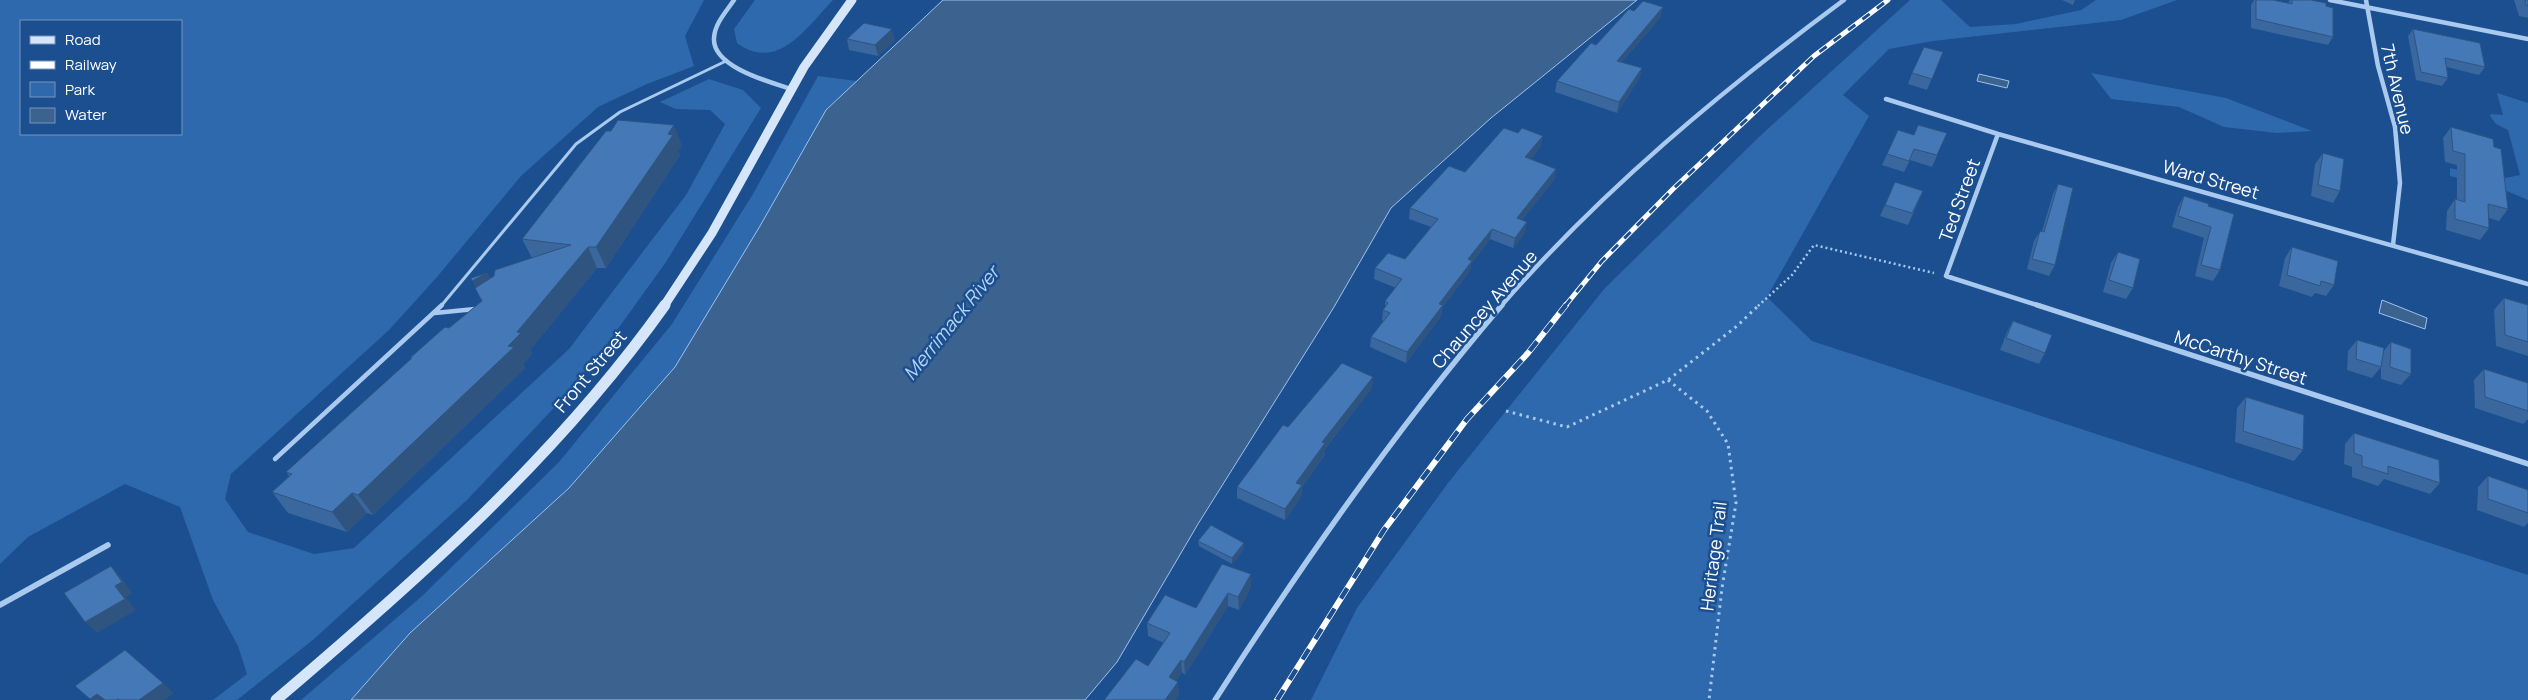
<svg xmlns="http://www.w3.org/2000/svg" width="2528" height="700" viewBox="0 0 2528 700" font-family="Manrope,sans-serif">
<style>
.green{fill:#2e69ad;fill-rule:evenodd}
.water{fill:#3c6290;stroke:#9cc4f0}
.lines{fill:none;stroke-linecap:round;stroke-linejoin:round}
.path-far1{stroke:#a9c9ee;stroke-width:2.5;stroke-dasharray:2 3;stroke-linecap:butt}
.path{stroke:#a9c9ee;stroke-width:3;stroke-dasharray:2.5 4.5;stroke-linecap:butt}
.lane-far1{stroke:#a9c9ee;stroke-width:3}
.lane{stroke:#a9c9ee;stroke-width:4.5}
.street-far1{stroke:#a9c9ee;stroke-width:4.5}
.street{stroke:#a9c9ee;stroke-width:5.5}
.secondary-far1{stroke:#d6e6fa;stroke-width:9}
.secondary{stroke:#d6e6fa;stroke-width:11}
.rail-far1-casing{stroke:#fff;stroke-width:5}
.rail-casing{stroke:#fff;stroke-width:6}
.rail-far1{stroke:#1b4f8f;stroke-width:3;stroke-dasharray:9;stroke-linecap:butt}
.rail{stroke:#1b4f8f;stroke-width:4.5;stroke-dasharray:12;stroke-linecap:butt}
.wall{fill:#3a679d}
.shaded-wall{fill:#305480}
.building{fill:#4478b7;stroke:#305480}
.labels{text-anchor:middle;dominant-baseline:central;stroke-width:5;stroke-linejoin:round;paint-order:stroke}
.street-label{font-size:18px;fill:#fff;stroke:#1b4f8f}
.water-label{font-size:19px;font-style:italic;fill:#b5d3f5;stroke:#1b4f8f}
</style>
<rect width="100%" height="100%" fill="#1b4f8f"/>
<path class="green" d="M 0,0 L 704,0 L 685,36 L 694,66 L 647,84 L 598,107 L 521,176 L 437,277 L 389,330 L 231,474 L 225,499 L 248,532 L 314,554 L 354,548 L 569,349 L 686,195 L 725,124 L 710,110 L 676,109 L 660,102 L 709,79 L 743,90 L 761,108 L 666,262 L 584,376 L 467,500 L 314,639 L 237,700 L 213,700 L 247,674 L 238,646 L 213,600 L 180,507 L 125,484 L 28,537 L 0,564 ZM 181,21 L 181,134 L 21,134 L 21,21 Z
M 755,0 L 833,0 C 807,27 778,73 737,43 L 734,29 Z
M 1910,0 L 1941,0 L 1970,27 L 2016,24 L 2081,10 L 2096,0 L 2177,0 L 2121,20 L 1933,41 L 1889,49 L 1843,95 L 1869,116 L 1767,297 L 1812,341 L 2528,575 L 2528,700 L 1311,700 L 1357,608 L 1448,483 L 1605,288 L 1760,136 Z
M 2091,73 L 2226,98 L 2312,131 L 2277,133 L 2224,127 L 2179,107 L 2111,99 Z
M 818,76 L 857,81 L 826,110 L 760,226 L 675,367 L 569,488 L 410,633 L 351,700 L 301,700 L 421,597 L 559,462 L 672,324 L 753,194 Z
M 2497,93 L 2528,103 L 2528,200 L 2502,189 L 2450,176 L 2450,168 L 2495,180 L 2520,175 L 2508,130 L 2496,124 L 2490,116 L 2491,114 L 2503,115 Z"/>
<path class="water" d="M 943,0 L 1637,0 L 1491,118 L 1391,208 L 1334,307 L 1198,524 L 1117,662 L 1085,700 L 351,700 L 410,633 L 569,488 L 675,367 L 760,226 L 826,110 Z
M 1979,74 L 2009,81 L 2007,88 L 1977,81 Z
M 2382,300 L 2427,318 L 2425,329 L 2379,313 Z"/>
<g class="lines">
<path class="path-far1" d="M 1758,306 L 1792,275 L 1814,245 L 1934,273"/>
<path class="path" d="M 1668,380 L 1707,411 L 1728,444 L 1736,503 L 1722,588 L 1709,700
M 1506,411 L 1567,427 L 1668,380 L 1737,326 L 1759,305"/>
<path class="lane-far1" d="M 441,306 L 576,144 L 620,112 L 726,61"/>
<path class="lane" d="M 435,313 L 475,309
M 275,459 L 442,305"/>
<path class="street-far1" d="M 734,0 C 726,12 715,23 714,38 C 712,67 770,82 791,89
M 2330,0 L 2528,39
M 2366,0 L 2378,66 L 2395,127 L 2400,183 L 2393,245
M 1886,99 L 1998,134 L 2528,284
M 1998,134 L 1946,276 L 2040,306
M 1501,306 C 1602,190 1721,91 1844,0"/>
<path class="street" d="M 2037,305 L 2528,464
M 0,605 L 108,545
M 1215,700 C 1303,562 1396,429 1502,305"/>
<path class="secondary-far1" d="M 664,306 L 712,233 L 804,67 L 852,0"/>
<path class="secondary" d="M 276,700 C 417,580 557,457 665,305"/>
<defs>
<path id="rail-far1" d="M 1565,306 L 1602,261 L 1673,189 L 1814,56 L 1888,0"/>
<path id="rail" d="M 1277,700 L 1384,530 L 1467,419 L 1528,353 L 1566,305"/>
</defs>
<use href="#rail-far1" class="rail-far1-casing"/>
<use href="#rail" class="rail-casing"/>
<use href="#rail-far1" class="rail-far1"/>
<use href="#rail" class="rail"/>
</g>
<path class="wall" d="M 2062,0 L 2075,0 L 2073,5 Z
M 2254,0 L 2273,0 L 2288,3 L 2290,0 L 2311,0 L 2326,6 L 2333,37 L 2328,45 L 2251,28 L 2251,5 Z
M 2514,0 L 2528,0 L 2528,18 L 2519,16 Z
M 1663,7 L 1660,18 L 1622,62 L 1642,68 L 1639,79 L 1617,113 L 1555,92 L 1557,81 L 1634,11 Z
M 2413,29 L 2485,67 L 2479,75 L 2447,67 L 2448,78 L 2442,86 L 2416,80 L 2408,36 Z
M 847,39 L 895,40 L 878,56 L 849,50 Z
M 1943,52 L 1927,90 L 1908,84 L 1912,73 Z
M 2451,127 L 2494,147 L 2508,209 L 2499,221 L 2489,218 L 2489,228 L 2480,240 L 2446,230 L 2447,211 L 2455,199 L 2457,200 L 2457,165 L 2445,162 L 2443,138 Z
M 1947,133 L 1932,167 L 1910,160 L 1904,172 L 1882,165 L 1887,154 L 1914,135 Z
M 682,145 L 678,151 L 680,155 L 606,268 L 597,268 L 530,350 L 532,354 L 523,364 L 525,368 L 373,515 L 367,513 L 347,532 L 288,513 L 272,492 L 289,476 L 286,472 L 411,359 L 410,358 L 449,328 L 482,301 L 487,273 L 490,279 L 532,258 L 522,239 Z
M 1541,146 L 1531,159 L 1556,169 L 1554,180 L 1522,220 L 1525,233 L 1513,248 L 1490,239 L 1471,264 L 1470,271 L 1442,308 L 1441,316 L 1406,363 L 1370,347 L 1371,337 L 1383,321 L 1382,320 L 1383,310 L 1385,307 L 1385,301 L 1396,288 L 1374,279 L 1375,268 L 1405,259 L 1431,227 L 1409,219 L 1410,208 Z
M 2323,153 L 2340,191 L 2333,203 L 2311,196 L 2315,164 Z
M 2058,184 L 2055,265 L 2049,276 L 2027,269 L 2034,241 L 2040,231 L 2042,231 L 2053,194 Z
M 1923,191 L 1908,225 L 1880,216 L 1885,205 Z
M 2184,196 L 2208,206 L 2220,270 L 2213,281 L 2195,276 L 2204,238 L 2172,227 L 2178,207 Z
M 2292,247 L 2334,285 L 2326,296 L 2315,293 L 2312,297 L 2279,286 L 2285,258 Z
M 2118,252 L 2133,288 L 2126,299 L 2103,292 L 2111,263 Z
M 2504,298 L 2528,305 L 2528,356 L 2496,346 L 2494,310 Z
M 2013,321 L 2045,353 L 2039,364 L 2000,350 L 2007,332 Z
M 2357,340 L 2383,352 L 2391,342 L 2411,374 L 2401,385 L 2381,379 L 2381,365 L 2381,367 L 2372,378 L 2347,370 L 2348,351 Z
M 2484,369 L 2528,383 L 2528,419 L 2523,424 L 2475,408 L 2474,380 Z
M 1372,388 L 1325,449 L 1325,455 L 1302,487 L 1301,497 L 1285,520 L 1237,498 L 1237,487 L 1288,427 Z
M 2246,397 L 2303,450 L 2294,461 L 2235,442 L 2237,408 Z
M 2354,433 L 2440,483 L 2430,494 L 2384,479 L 2378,486 L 2352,477 L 2352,467 L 2344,464 L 2345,444 Z
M 2488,476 L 2528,490 L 2528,523 L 2524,527 L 2477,510 L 2478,487 Z
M 1198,541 L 1244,543 L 1244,549 L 1232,564 L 1199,546 Z
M 1222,564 L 1251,587 L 1239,610 L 1228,606 L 1185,675 L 1182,672 L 1176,681 L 1179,695 L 1175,700 L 1104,700 L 1148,666 L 1164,643 L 1148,636 L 1147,623 L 1196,608 Z"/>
<path class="shaded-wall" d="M 1663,7 L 1660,18 L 1614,71 L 1617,61 Z
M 892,29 L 895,40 L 878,56 L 875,45 Z
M 1642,68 L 1639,79 L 1617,113 L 1619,102 Z
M 674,125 L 682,145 L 678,151 L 680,155 L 606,268 L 596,247 Z
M 1543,136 L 1541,146 L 1524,168 L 1525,157 Z
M 1556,169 L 1554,180 L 1515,229 L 1517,218 Z
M 1527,222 L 1525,233 L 1513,248 L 1515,238 Z
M 1492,229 L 1490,239 L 1471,264 L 1470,271 L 1442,308 L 1441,316 L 1406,363 L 1407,352 L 1468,259 Z
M 588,247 L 597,268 L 530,350 L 532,354 L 523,364 L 525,368 L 373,515 L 358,495 L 508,346 L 517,332 Z
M 487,273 L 498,293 L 483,301 L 472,281 Z
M 1373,377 L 1372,388 L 1325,449 L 1325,455 L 1302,487 L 1301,497 L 1285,520 L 1285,509 L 1296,483 L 1322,442 Z
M 352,493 L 367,513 L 347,532 L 332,512 Z
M 1244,543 L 1244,549 L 1232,564 L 1232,558 Z
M 111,566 L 121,577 L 132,593 L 126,597 L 136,610 L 97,633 L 85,622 Z
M 1251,574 L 1251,587 L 1239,610 L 1238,597 Z
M 1228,593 L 1228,606 L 1185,675 L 1184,662 Z
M 1181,660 L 1182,672 L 1171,690 L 1169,677 Z
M 1178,682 L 1179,695 L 1175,700 L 1165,700 Z
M 163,683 L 174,693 L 165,700 L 139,700 Z
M 97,694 L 104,700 L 91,700 L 90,699 Z"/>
<path class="building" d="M 2256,0 L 2273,0 L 2292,4 L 2292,0 L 2311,0 L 2326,3 L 2326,6 L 2333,8 L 2333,37 L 2256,19 Z
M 2525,0 L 2528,0 L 2528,6 L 2526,5 Z
M 1643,1 L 1663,7 L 1617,61 L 1642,68 L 1619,102 L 1557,81 L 1591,43 L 1596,45 L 1629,9 L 1634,11 Z
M 864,23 L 892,29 L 875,45 L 847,39 Z
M 2413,29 L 2480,43 L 2485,67 L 2445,58 L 2448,78 L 2421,72 Z
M 1924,47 L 1943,52 L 1932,79 L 1912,73 Z
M 618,120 L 674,125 L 668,134 L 673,135 L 596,247 L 588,247 L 517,332 L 521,333 L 508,346 L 514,347 L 358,495 L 352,493 L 332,512 L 272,492 L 292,474 L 286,472 L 412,358 L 410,358 L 445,327 L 449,328 L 482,301 L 475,288 L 494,276 L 495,270 L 571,245 L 522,239 L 606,131 L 611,131 Z
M 1918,125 L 1947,133 L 1937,155 L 1914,149 L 1909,161 L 1887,154 L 1898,130 L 1914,135 Z
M 2451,127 L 2493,139 L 2494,147 L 2501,149 L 2508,209 L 2488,204 L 2489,228 L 2455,219 L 2455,199 L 2465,202 L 2465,154 L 2453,151 Z
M 1504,128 L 1518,133 L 1522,128 L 1543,136 L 1525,157 L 1556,169 L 1517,218 L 1527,222 L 1515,238 L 1492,229 L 1468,259 L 1472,261 L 1439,304 L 1443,305 L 1407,352 L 1371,337 L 1390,313 L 1383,310 L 1388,303 L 1385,301 L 1402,279 L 1375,268 L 1388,253 L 1405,259 L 1438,219 L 1410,208 L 1449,166 L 1465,172 Z
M 2323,153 L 2344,159 L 2340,191 L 2318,185 Z
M 1895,182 L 1923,191 L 1912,213 L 1885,205 Z
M 2058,184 L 2073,188 L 2055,265 L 2032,259 L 2040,231 L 2044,232 Z
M 2184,196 L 2209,204 L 2208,206 L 2234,214 L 2220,270 L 2201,265 L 2211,227 L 2178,216 Z
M 2292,247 L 2338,261 L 2334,285 L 2321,281 L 2320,286 L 2287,275 Z
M 2118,252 L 2140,259 L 2133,288 L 2109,280 Z
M 487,273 L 472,281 L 471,278 Z
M 2504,298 L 2528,305 L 2528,342 L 2505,335 Z
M 2013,321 L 2052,335 L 2045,353 L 2006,338 Z
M 2357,340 L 2384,348 L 2381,367 L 2356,359 Z
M 2391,342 L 2411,349 L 2411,374 L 2390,367 Z
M 1342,363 L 1373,377 L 1322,442 L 1325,443 L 1296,483 L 1302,485 L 1285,509 L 1237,487 L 1283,425 L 1288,427 Z
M 2484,369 L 2528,383 L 2528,411 L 2485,397 Z
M 2246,397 L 2304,415 L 2303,450 L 2243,431 Z
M 2354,433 L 2439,460 L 2440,483 L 2388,466 L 2388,474 L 2362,466 L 2362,456 L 2354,453 Z
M 2488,476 L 2528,490 L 2528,513 L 2488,499 Z
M 1211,525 L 1244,543 L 1232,558 L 1198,541 Z
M 1222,564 L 1251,574 L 1238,597 L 1228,593 L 1184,662 L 1181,660 L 1169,677 L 1178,682 L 1165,700 L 1104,700 L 1136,659 L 1148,666 L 1170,633 L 1147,623 L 1165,595 L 1196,608 Z
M 111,566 L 122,582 L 115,586 L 125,599 L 85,622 L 64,593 Z
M 125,650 L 163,683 L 139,700 L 120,700 L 118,699 L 116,700 L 105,700 L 97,694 L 90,699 L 75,686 Z"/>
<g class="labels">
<g class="street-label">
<text transform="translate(2398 89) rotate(77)">7th Avenue</text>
<text transform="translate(2211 179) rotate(16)">Ward Street</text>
<text transform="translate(1959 200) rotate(-70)">Ted Street</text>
<text transform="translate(1484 309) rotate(-49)">Chauncey Avenue</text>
<text transform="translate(2241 357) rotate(18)">McCarthy Street</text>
<text transform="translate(590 371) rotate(-50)">Front Street</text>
<text transform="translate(1713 556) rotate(-83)">Heritage Trail</text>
</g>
<g class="water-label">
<text transform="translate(951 323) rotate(-51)">Merrimack River</text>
</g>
</g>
<rect x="20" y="20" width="162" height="115" fill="#1b4f8f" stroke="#7695bc"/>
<rect x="30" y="36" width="25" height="8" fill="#d6e6fa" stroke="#7695bc"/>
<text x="65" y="45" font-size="15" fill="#ffffff">Road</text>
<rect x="30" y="61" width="25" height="8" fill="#ffffff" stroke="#7695bc"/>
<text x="65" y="70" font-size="15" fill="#ffffff">Railway</text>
<rect x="30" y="82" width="25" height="15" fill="#2e69ad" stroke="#7695bc"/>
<text x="65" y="95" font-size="15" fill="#ffffff">Park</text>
<rect x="30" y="108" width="25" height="15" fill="#3c6290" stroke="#7695bc"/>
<text x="65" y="120" font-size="15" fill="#ffffff">Water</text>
</svg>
